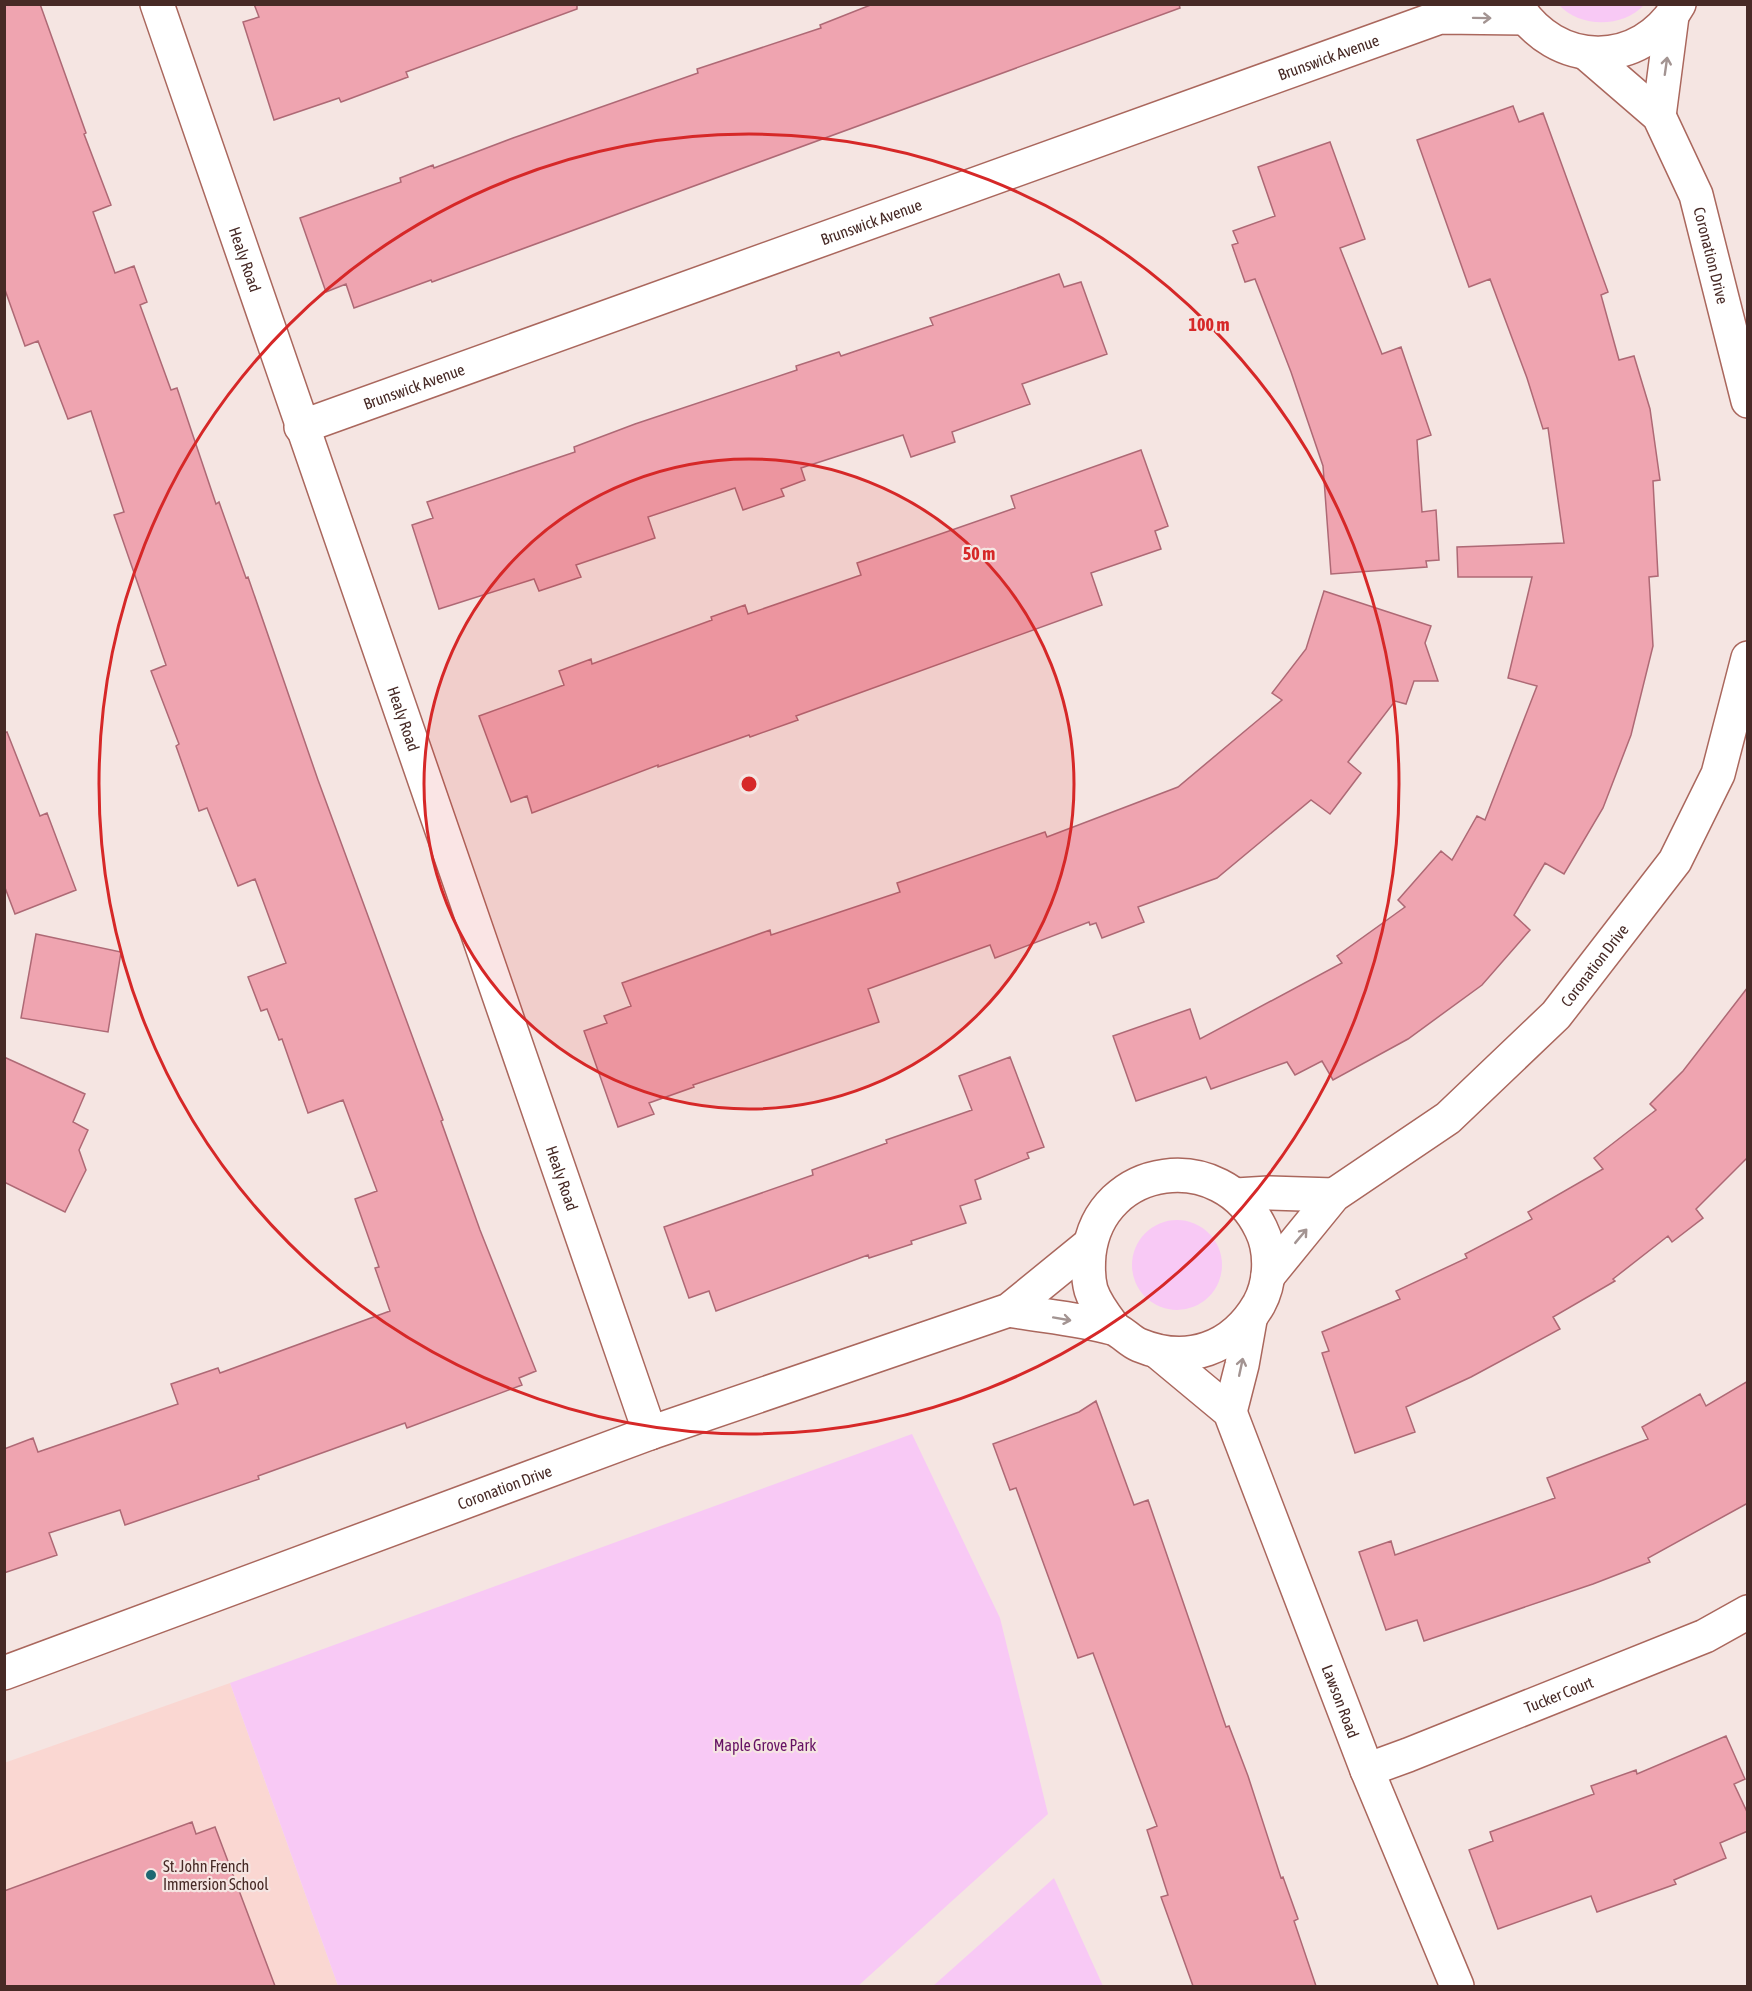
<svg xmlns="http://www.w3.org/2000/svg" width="1752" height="1991" viewBox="0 0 1752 1991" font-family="'Asap Condensed',sans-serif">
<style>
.built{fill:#fad7d2}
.green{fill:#f8c9f5}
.building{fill:#efa4b0;stroke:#ae6975;stroke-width:1.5}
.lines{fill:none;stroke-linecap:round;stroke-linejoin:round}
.minor-casing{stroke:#aa675d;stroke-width:36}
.tertiary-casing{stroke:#aa675d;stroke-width:36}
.minor{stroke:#fff;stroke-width:33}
.tertiary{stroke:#fff;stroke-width:33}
.oneway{stroke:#a39492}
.ring{fill:none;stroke:#d62828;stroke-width:3}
.poi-dot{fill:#1d6872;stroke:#f5e5e2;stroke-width:2}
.labels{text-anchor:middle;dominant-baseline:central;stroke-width:4.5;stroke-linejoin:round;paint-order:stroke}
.street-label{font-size:16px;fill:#472a26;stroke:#f5e5e2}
.park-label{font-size:16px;fill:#661264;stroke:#f5e5e2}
.poi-label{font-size:16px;fill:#472a26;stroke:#f5e5e2;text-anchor:start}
.centre{fill:#d62828;stroke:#f5e5e2;stroke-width:3}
.ring-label{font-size:18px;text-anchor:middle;font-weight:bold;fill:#d62828;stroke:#f5e5e2;stroke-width:4.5;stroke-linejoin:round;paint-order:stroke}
</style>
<rect width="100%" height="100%" fill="#f5e5e2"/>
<path class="built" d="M 230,1683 L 338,1986 L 5,1986 L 4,1763 Z"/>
<path class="green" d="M 1559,5 L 1644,5 C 1623,28 1580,28 1559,5 Z
M1132 1265a45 45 0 1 1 90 0a45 45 0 1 1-90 0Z
M 912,1434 L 1000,1618 L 1048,1814 L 858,1986 L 338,1986 L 230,1683 Z
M 1054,1878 L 1103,1986 L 933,1986 Z"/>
<path class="building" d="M 4,4 L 40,4 L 86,133 L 84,134 L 111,205 L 93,212 L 115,273 L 134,266 L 147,302 L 140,305 L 171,390 L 177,388 L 216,504 L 219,502 L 246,578 L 248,577 L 318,780 L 443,1120 L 441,1121 L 480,1230 L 536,1371 L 519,1378 L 522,1385 L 407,1428 L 405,1423 L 258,1476 L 259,1479 L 125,1525 L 120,1510 L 49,1533 L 57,1555 L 4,1573 L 4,1449 L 33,1438 L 38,1452 L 178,1404 L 171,1384 L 218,1368 L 220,1373 L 390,1311 L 375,1268 L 379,1267 L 355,1199 L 377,1191 L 343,1100 L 308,1113 L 282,1039 L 279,1040 L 267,1009 L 261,1011 L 248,977 L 286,963 L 255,879 L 238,886 L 207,808 L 199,811 L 176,746 L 179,744 L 151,671 L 166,665 L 114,515 L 124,512 L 91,411 L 68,419 L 38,341 L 25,346 L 4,287 Z
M 254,4 L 577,4 L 577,9 L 406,72 L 408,77 L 341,102 L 339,98 L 274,120 L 243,22 L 259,17 Z
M 873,4 L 1179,4 L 1180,8 L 432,282 L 431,280 L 354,308 L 346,284 L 326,292 L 300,218 L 401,182 L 400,178 L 433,165 L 434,168 L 513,138 L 698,73 L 697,69 L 821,28 L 820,25 Z
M 1513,106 L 1519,122 L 1543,113 L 1608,292 L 1601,295 L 1619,360 L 1634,356 L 1650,409 L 1660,480 L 1653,481 L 1658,576 L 1649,577 L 1653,646 L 1631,735 L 1603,808 L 1564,874 L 1545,863 L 1514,915 L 1530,930 L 1482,985 L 1408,1039 L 1333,1080 L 1322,1061 L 1295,1075 L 1287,1062 L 1211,1089 L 1206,1077 L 1136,1101 L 1113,1036 L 1190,1009 L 1200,1039 L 1342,963 L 1337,956 L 1405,907 L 1398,900 L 1441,851 L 1452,860 L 1477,816 L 1485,820 L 1537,686 L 1508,678 L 1532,577 L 1458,577 L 1457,547 L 1564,543 L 1548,428 L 1543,429 L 1527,378 L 1490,279 L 1469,287 L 1417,140 Z
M 1330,142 L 1365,239 L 1340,248 L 1382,354 L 1401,347 L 1431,435 L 1417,440 L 1422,512 L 1436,510 L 1439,560 L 1426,561 L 1427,567 L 1331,574 L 1323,466 L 1291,372 L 1255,279 L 1245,282 L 1232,245 L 1238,243 L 1233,231 L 1275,216 L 1258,167 Z
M 1059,274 L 1064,287 L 1081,282 L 1107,354 L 1022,384 L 1030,404 L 952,432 L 955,442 L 911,457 L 903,435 L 801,468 L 805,480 L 781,489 L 784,496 L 743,510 L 735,488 L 648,517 L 655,538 L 576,565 L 581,577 L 539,591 L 534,579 L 439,609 L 412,525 L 433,518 L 427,502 L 575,452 L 574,447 L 635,424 L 797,370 L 796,366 L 839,352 L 841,356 L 933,325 L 930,318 Z
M 1141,450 L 1168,526 L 1155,531 L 1161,549 L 1091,573 L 1102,605 L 796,716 L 798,720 L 750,737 L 749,735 L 658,767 L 658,765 L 532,813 L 527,796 L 511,802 L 479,716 L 564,685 L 559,671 L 591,659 L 592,664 L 712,620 L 711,617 L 745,605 L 748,614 L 861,575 L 857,563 L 1015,508 L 1011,496 Z
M 1324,591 L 1431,626 L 1425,643 L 1438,681 L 1414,681 L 1406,704 L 1395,701 L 1348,762 L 1361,773 L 1330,814 L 1311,800 L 1217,878 L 1138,907 L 1144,922 L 1102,938 L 1096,923 L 1090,925 L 1089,922 L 995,958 L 990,945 L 868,989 L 879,1022 L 693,1085 L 694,1087 L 649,1103 L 654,1114 L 618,1127 L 584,1031 L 607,1023 L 604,1016 L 631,1006 L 622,983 L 770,930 L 771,935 L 900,892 L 897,883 L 1045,832 L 1047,837 L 1178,787 L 1282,700 L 1272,693 L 1306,649 Z
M 7,732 L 40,816 L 47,813 L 76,890 L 15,914 L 4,885 L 4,733 Z
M 36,934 L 121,952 L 108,1032 L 21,1018 Z
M 1748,987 L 1748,1157 L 1696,1209 L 1703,1218 L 1672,1242 L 1668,1236 L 1613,1279 L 1615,1281 L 1553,1317 L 1560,1329 L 1471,1377 L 1406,1407 L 1415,1432 L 1355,1453 L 1322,1353 L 1329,1351 L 1322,1332 L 1400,1299 L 1396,1291 L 1467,1258 L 1465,1254 L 1532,1219 L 1528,1212 L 1603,1169 L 1594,1158 L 1656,1110 L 1650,1104 L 1683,1071 Z
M 4,1057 L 85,1094 L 73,1122 L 88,1130 L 79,1150 L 86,1170 L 65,1212 L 4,1182 Z
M 1010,1057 L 1044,1147 L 1027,1153 L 1029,1158 L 975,1180 L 981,1199 L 960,1206 L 966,1223 L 911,1241 L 912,1244 L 869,1258 L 868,1255 L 716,1311 L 709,1291 L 689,1298 L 664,1227 L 813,1175 L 812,1170 L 887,1143 L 886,1140 L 972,1110 L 959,1076 Z
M 1748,1381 L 1748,1503 L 1648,1558 L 1650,1562 L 1593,1584 L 1424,1641 L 1417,1620 L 1386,1630 L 1359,1552 L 1391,1541 L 1395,1555 L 1555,1498 L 1547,1478 L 1648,1439 L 1642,1427 L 1700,1394 L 1706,1406 Z
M 1096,1401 L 1134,1505 L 1148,1500 L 1226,1727 L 1229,1726 L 1248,1776 L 1281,1878 L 1283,1877 L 1298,1919 L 1294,1921 L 1316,1986 L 1193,1986 L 1161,1897 L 1168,1895 L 1147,1830 L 1157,1826 L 1093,1653 L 1078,1658 L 1016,1488 L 1010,1490 L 993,1444 L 1079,1412 Z
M 1726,1736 L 1745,1779 L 1734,1784 L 1748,1814 L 1748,1831 L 1720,1843 L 1726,1858 L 1674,1880 L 1676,1884 L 1597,1912 L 1591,1896 L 1498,1929 L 1469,1850 L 1493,1841 L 1490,1832 L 1594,1794 L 1591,1786 L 1636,1770 L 1637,1774 Z
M 192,1822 L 196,1834 L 215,1827 L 275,1986 L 4,1986 L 4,1891 Z"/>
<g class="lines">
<defs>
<g id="minor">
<path id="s1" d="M 157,4 L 650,1433"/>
<path id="s2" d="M 301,427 L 1440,17 L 1525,18"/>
<path id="s3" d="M 1367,1770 L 1408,1755 L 1705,1636 L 1748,1612"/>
</g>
<g id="tertiary">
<path d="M 1516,4 C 1555,69 1641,70 1679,4"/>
<path id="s4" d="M 1586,53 L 1659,116 L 1696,195 L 1748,401"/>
<path d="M 1659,116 L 1672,16"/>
<path d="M 1236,1195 L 1269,1193 L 1334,1195"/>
<path id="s5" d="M 1268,1276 L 1334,1195 L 1448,1118 L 1556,1015 L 1675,861 L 1718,774 L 1748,658"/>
<path d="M 1009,1310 C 1043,1316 1079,1319 1112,1328 C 1122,1331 1129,1341 1139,1345 C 1187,1365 1233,1349 1259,1304 C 1271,1282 1272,1251 1261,1229 C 1222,1147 1100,1162 1089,1254 C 1088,1266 1088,1279 1091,1290 C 1096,1305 1106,1317 1115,1329"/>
<path id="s6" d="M 1159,1353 L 1230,1412 L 1367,1770 L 1457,1986"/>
<path d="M 1230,1412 L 1242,1365 L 1250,1320"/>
<path id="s7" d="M 4,1673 L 650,1433 L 1009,1310 L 1090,1244"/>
</g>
</defs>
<use href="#minor" class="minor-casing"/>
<use href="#tertiary" class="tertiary-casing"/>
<use href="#minor" class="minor"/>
<use href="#tertiary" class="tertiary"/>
</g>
<defs><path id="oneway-shaft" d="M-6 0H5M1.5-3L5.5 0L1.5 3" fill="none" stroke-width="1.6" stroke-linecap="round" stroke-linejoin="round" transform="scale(1.5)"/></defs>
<g class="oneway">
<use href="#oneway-shaft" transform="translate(1482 18) rotate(1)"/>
<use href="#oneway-shaft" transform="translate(1666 66) rotate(-82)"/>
<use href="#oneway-shaft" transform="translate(1301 1236) rotate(-50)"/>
<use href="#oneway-shaft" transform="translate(1062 1319) rotate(10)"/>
<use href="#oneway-shaft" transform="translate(1241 1367) rotate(-78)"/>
</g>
<circle cx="749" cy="784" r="325" fill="#d62828" fill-opacity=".12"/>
<g class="ring">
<circle cx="749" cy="784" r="325"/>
<circle cx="749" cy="784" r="650"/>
</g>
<circle class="poi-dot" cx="151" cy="1875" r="6"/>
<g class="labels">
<g class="street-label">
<text stroke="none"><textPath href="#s2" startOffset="1092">Brunswick Avenue</textPath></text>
<text stroke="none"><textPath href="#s2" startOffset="606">Brunswick Avenue</textPath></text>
<text stroke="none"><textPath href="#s4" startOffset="246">Coronation Drive</textPath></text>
<text stroke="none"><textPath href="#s1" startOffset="270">Healy Road</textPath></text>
<text stroke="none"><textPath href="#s2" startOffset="120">Brunswick Avenue</textPath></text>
<text stroke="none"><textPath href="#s1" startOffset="756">Healy Road</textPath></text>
<text stroke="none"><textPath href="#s5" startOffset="454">Coronation Drive</textPath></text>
<text stroke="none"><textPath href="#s1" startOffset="1242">Healy Road</textPath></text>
<text stroke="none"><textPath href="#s7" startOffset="534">Coronation Drive</textPath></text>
<text stroke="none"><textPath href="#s3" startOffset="206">Tucker Court</textPath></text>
<text stroke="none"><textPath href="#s6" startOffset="402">Lawson Road</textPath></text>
</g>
<g class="park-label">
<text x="765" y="1745">Maple Grove Park</text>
</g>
<g class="poi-label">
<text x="163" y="1866">St. John French<tspan x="163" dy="18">Immersion School</tspan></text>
</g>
</g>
<circle cx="749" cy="784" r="9" class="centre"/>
<g class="ring-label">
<text x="1209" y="331">100 m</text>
<text x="979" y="560">50 m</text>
</g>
<rect width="1752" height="1991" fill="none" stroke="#472a26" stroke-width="12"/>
</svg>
